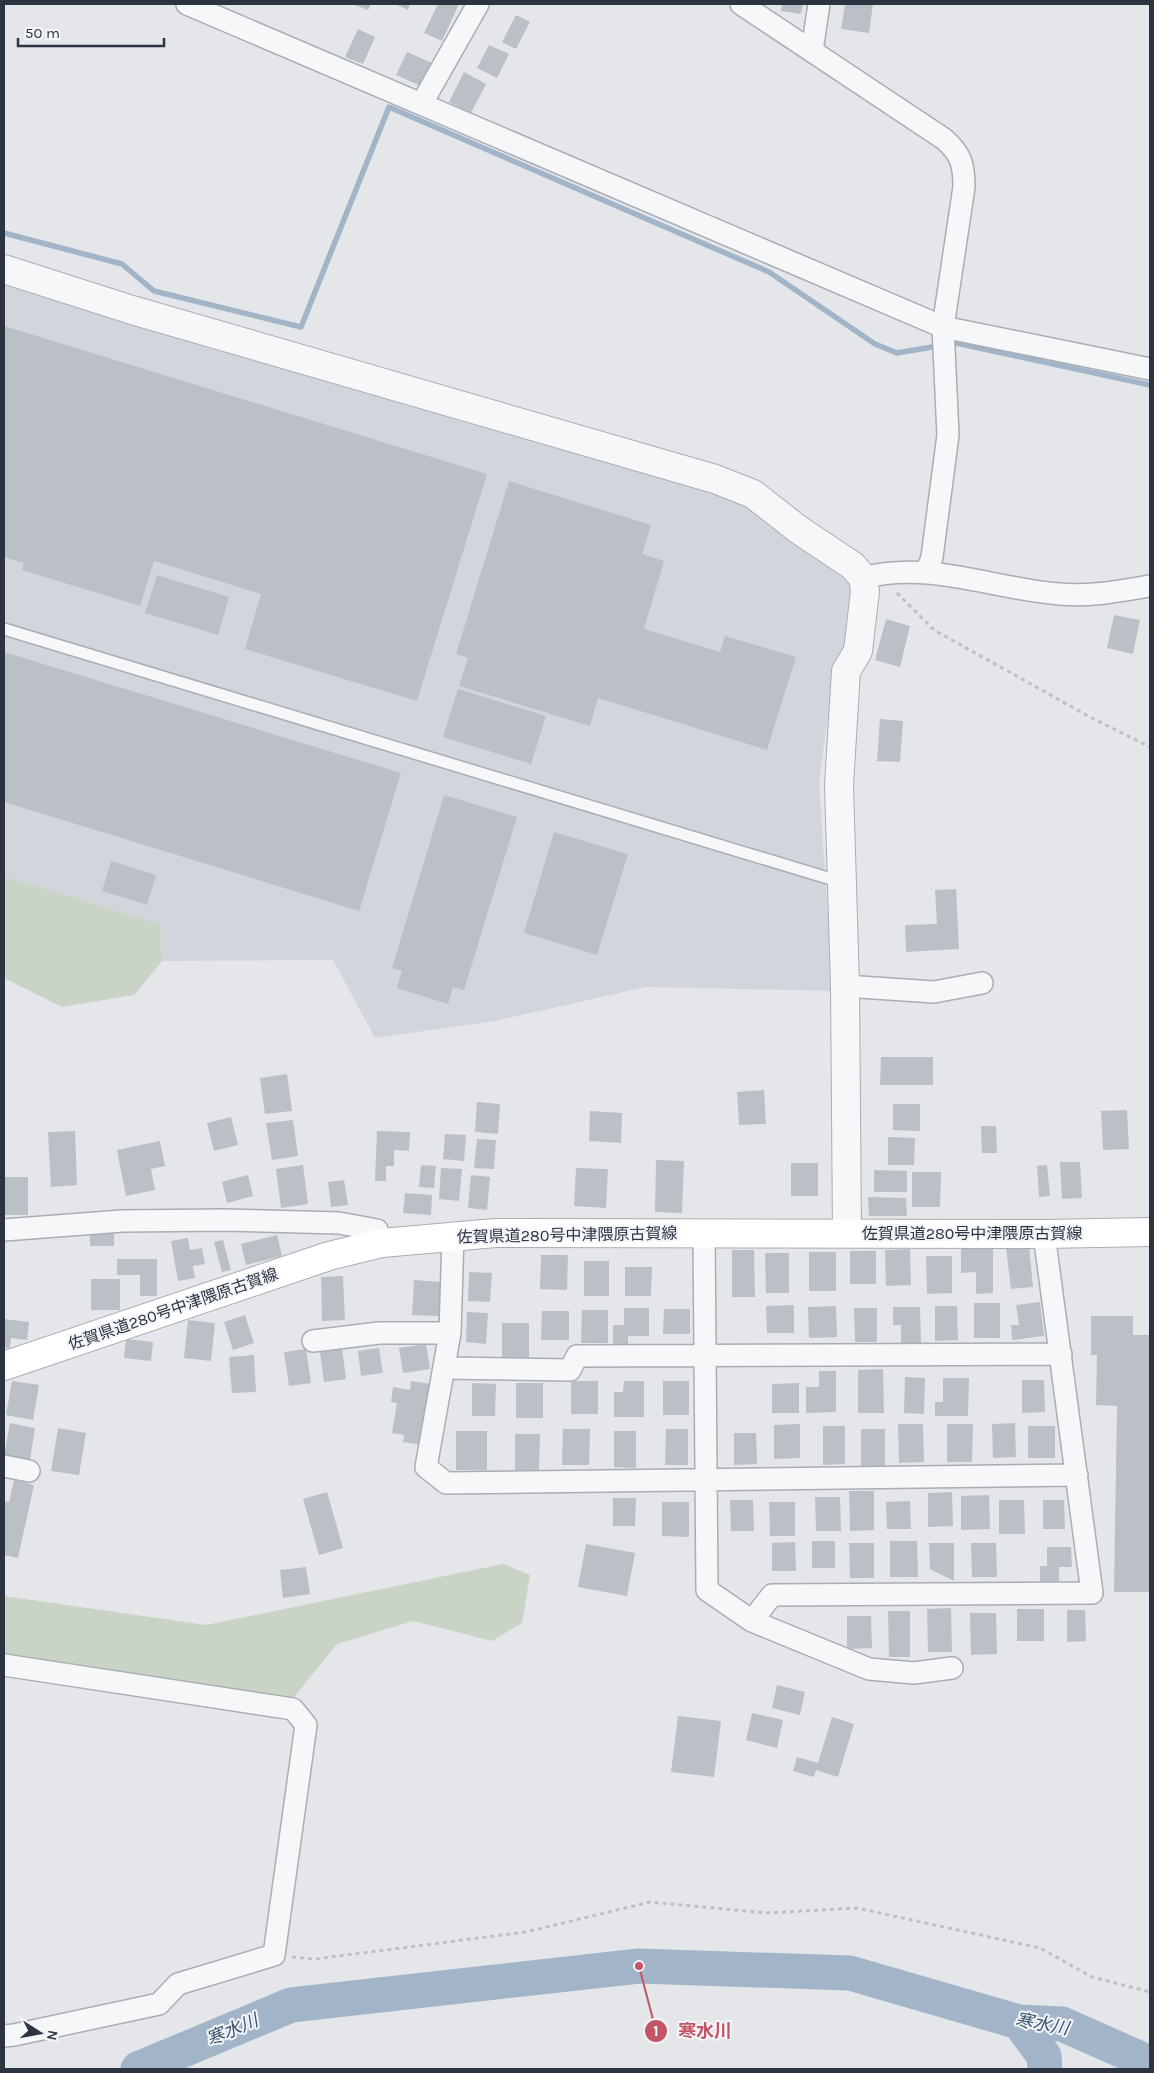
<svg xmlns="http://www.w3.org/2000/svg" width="1154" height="2073" viewBox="0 0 1154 2073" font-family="Karla,'Noto Sans JP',sans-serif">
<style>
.built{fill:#d2d6dc}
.green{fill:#c9d4c6}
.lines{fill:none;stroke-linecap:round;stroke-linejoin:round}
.stream{stroke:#a2b4c7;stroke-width:5.5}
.river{stroke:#a2b4c7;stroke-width:35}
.building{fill:#bbc0c7}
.service-casing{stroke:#a9adb4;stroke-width:14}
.minor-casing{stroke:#a9adb4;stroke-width:24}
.tertiary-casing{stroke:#a9adb4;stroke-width:30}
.secondary-casing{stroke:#a9adb4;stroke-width:30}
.path{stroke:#bec0c5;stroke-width:3;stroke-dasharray:4 4;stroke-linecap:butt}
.service{stroke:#f6f7f9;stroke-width:11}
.minor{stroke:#f6f7f9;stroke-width:21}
.tertiary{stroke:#f6f7f9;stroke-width:28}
.secondary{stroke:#fff;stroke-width:28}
.labels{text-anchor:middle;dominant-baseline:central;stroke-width:4;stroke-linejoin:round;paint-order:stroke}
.street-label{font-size:16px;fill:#2d3441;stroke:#f3f5f8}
.water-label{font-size:18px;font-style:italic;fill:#3a5372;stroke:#f3f5f8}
.leader{fill:none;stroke:#c35566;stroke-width:2}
.callout-dot{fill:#c35566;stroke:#f3f5f8;stroke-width:2}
.mark-label{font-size:15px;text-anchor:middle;font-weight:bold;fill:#fff}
.callout-label{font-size:18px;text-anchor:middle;font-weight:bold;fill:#c35566;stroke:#f3f5f8;stroke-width:4;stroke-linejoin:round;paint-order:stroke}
</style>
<rect width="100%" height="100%" fill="#e4e6ea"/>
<path class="built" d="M 4,285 L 746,502 L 847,578 L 853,594 L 845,649 L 835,663 L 819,783 L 833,991 L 646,987 L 495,1021 L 375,1038 L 333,960 L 162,961 L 160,924 L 4,876 Z"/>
<path class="green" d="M 4,876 L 160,924 L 162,961 L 134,995 L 62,1007 L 4,978 Z
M 503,1564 L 530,1575 L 522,1623 L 492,1641 L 413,1621 L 337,1644 L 290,1702 L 4,1656 L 4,1596 L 206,1625 Z"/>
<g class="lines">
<path class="stream" d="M 4,233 L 122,264 L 154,291 L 301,327 L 389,107 L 769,272 L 875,344 L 897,353 L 956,343 L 1150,385"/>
<path class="river" d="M 1019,2022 L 1044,2056 L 1045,2069
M 138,2069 L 291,2005 L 639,1966 L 850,1973 L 1019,2022 L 1062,2024 L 1150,2063"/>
</g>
<path class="building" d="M 352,4 L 371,4 L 368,10 Z
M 395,4 L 410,4 L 408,10 Z
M 438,4 L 459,4 L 442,41 L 424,33 Z
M 782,4 L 803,4 L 801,14 L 781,11 Z
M 845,4 L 873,4 L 869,33 L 841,29 Z
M 516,15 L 530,22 L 516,49 L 502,42 Z
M 358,29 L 375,37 L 363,64 L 345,57 Z
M 489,45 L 509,54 L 497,78 L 477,68 Z
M 407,52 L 432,63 L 421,86 L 396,75 Z
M 464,72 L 486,84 L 471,113 L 449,102 Z
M 4,326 L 487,474 L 417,701 L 245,649 L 261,594 L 154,561 L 140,606 L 22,570 L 24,563 L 4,557 Z
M 509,481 L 651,525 L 642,554 L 664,561 L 644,629 L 720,652 L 725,636 L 796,657 L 767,750 L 598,698 L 590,726 L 459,686 L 468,658 L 456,654 Z
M 157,575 L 229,597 L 218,635 L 145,613 Z
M 1114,615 L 1140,620 L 1133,654 L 1107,648 Z
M 886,619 L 910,626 L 900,667 L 875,660 Z
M 4,652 L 401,773 L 359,911 L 4,802 Z
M 458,689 L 546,716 L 531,764 L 443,737 Z
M 880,719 L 903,721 L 900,762 L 877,761 Z
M 444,795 L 517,817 L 464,990 L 453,987 L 448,1004 L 397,988 L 402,971 L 392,968 Z
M 554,832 L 628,854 L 597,955 L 524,933 Z
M 111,861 L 156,875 L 147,905 L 102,891 Z
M 956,889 L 959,949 L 906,952 L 905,925 L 937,924 L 935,890 Z
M 881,1057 L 933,1057 L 933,1085 L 880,1085 Z
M 287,1074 L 292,1111 L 265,1114 L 260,1078 Z
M 764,1090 L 766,1124 L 739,1125 L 737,1092 Z
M 477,1102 L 500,1104 L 498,1134 L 475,1132 Z
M 893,1104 L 920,1104 L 920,1131 L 893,1130 Z
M 1127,1110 L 1129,1149 L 1103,1150 L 1101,1111 Z
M 590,1111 L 622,1113 L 621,1143 L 589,1141 Z
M 231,1117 L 238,1145 L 214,1151 L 207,1123 Z
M 293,1120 L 298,1156 L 272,1160 L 266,1123 Z
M 981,1126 L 996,1126 L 997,1153 L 982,1153 Z
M 75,1131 L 77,1185 L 51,1187 L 48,1132 Z
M 377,1131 L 410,1132 L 409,1151 L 394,1150 L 394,1166 L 386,1166 L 386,1181 L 375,1181 Z
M 445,1134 L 466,1135 L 464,1161 L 443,1159 Z
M 888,1137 L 915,1138 L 914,1165 L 888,1165 Z
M 477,1139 L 496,1140 L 494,1169 L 474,1168 Z
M 160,1141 L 165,1166 L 151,1169 L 155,1190 L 126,1196 L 117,1150 Z
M 656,1160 L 684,1161 L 682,1213 L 655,1212 Z
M 1060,1162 L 1080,1162 L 1082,1198 L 1062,1199 Z
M 791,1163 L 818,1163 L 818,1196 L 791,1196 Z
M 303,1165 L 308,1204 L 281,1208 L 276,1169 Z
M 421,1165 L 436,1166 L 434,1188 L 419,1187 Z
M 1047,1165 L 1050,1196 L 1039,1197 L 1037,1166 Z
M 441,1168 L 462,1169 L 459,1201 L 439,1199 Z
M 576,1168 L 608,1169 L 606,1208 L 574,1206 Z
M 874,1170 L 907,1171 L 907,1192 L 874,1192 Z
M 912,1172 L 941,1172 L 940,1207 L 912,1207 Z
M 248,1175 L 253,1196 L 227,1203 L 222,1182 Z
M 471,1175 L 490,1177 L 487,1210 L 468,1208 Z
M 4,1177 L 28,1177 L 28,1215 L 4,1215 Z
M 344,1180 L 348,1205 L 331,1207 L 328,1182 Z
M 405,1193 L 432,1195 L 431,1215 L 403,1213 Z
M 868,1197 L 906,1198 L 907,1216 L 869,1216 Z
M 90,1231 L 114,1231 L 114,1246 L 90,1246 Z
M 277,1235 L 282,1256 L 246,1265 L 241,1244 Z
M 188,1238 L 190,1250 L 202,1248 L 205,1264 L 193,1266 L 195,1278 L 178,1281 L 171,1241 Z
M 223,1240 L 231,1270 L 222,1272 L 214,1242 Z
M 1029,1246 L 1033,1287 L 1011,1289 L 1006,1248 Z
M 961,1248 L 993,1248 L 993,1293 L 976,1294 L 976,1272 L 961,1273 Z
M 910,1249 L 911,1285 L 886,1286 L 885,1250 Z
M 732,1250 L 754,1250 L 755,1297 L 732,1297 Z
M 850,1251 L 876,1251 L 876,1284 L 850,1284 Z
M 809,1252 L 836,1252 L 836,1291 L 809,1291 Z
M 765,1253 L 789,1253 L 789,1293 L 766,1293 Z
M 541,1255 L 568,1255 L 567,1290 L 540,1289 Z
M 926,1256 L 952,1256 L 952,1293 L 927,1294 Z
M 117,1259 L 157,1259 L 157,1296 L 140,1296 L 140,1275 L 117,1275 Z
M 584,1261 L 609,1261 L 609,1296 L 584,1296 Z
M 625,1267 L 652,1267 L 651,1296 L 625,1296 Z
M 469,1272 L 492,1273 L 490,1302 L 468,1301 Z
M 343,1276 L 345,1320 L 322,1321 L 321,1277 Z
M 91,1279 L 120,1279 L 120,1310 L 91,1310 Z
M 414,1280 L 441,1282 L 439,1316 L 412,1315 Z
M 1040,1302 L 1044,1336 L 1012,1340 L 1011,1325 L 1019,1325 L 1016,1305 Z
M 974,1303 L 1000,1303 L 1000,1338 L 974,1338 Z
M 794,1305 L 794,1333 L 767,1333 L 766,1306 Z
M 836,1306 L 837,1337 L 809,1338 L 808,1307 Z
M 935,1306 L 957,1306 L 958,1340 L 935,1341 Z
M 893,1307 L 920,1307 L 921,1343 L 901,1344 L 901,1325 L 893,1325 Z
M 624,1308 L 649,1308 L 649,1336 L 628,1336 L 628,1351 L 613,1350 L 613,1325 L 624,1325 Z
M 854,1308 L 877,1308 L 877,1342 L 855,1342 Z
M 664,1309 L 690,1309 L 690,1334 L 663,1334 Z
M 582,1310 L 608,1310 L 608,1343 L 581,1343 Z
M 542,1311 L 569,1311 L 569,1340 L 541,1340 Z
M 467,1312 L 488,1313 L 486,1344 L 466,1342 Z
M 245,1315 L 254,1343 L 233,1350 L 224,1322 Z
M 1091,1316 L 1133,1316 L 1133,1335 L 1150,1335 L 1150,1592 L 1114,1592 L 1117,1406 L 1096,1405 L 1097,1355 L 1091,1355 Z
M 4,1319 L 29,1322 L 27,1340 L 11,1338 L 10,1348 L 4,1348 Z
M 188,1320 L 215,1323 L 211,1361 L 184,1358 Z
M 502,1323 L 529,1323 L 529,1358 L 502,1358 Z
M 126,1339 L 153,1342 L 151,1361 L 124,1358 Z
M 426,1344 L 430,1369 L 403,1373 L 399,1348 Z
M 342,1348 L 346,1379 L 324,1382 L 320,1352 Z
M 379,1348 L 383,1373 L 361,1376 L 358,1351 Z
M 306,1349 L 311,1383 L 289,1386 L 284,1352 Z
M 254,1355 L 256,1392 L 232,1393 L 229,1357 Z
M 883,1369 L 884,1413 L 858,1413 L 858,1370 Z
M 819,1371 L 836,1371 L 836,1412 L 806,1413 L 806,1387 L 819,1387 Z
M 905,1377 L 925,1378 L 924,1414 L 904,1413 Z
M 943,1378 L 969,1378 L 968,1416 L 935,1416 L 935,1402 L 943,1402 Z
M 1022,1380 L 1044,1380 L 1045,1412 L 1022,1413 Z
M 12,1381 L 39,1385 L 33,1420 L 6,1415 Z
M 411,1381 L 432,1384 L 423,1445 L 403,1442 L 404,1435 L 392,1433 L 397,1403 L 391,1402 L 393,1387 L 410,1390 Z
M 571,1381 L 598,1381 L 598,1414 L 571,1414 Z
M 624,1381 L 644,1381 L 644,1417 L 614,1417 L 614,1392 L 623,1392 Z
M 663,1381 L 689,1381 L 689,1415 L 663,1415 Z
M 472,1383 L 496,1384 L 495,1416 L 472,1416 Z
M 516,1383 L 543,1383 L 543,1418 L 516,1418 Z
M 799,1383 L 799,1413 L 772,1413 L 772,1384 Z
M 10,1423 L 35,1428 L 30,1460 L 4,1456 Z
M 1015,1423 L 1016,1457 L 993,1458 L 992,1424 Z
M 800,1424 L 800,1458 L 774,1459 L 774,1425 Z
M 898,1424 L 923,1424 L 924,1462 L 899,1463 Z
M 947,1424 L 973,1424 L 972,1462 L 947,1462 Z
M 823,1426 L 845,1426 L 845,1464 L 823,1465 Z
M 1028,1426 L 1055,1426 L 1055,1458 L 1028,1458 Z
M 58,1428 L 86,1433 L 79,1475 L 51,1471 Z
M 563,1429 L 590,1429 L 589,1465 L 562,1465 Z
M 666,1429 L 688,1429 L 688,1465 L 665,1465 Z
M 861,1429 L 885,1429 L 885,1466 L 861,1467 Z
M 456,1431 L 487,1431 L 487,1470 L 456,1470 Z
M 614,1431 L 636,1431 L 636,1468 L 614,1467 Z
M 734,1433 L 756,1433 L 757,1464 L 734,1465 Z
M 515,1434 L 540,1434 L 539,1470 L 515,1470 Z
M 14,1480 L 34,1485 L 18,1558 L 4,1555 L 4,1501 L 9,1502 Z
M 849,1491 L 874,1491 L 874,1530 L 850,1531 Z
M 327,1492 L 343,1548 L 319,1555 L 303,1499 Z
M 952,1492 L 953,1526 L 928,1527 L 928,1493 Z
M 989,1495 L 990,1529 L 961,1530 L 961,1496 Z
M 815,1497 L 840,1497 L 841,1531 L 816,1531 Z
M 613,1498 L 636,1498 L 635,1526 L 613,1526 Z
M 730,1500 L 753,1500 L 754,1531 L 731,1531 Z
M 999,1500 L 1024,1500 L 1025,1534 L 999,1534 Z
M 1043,1500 L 1064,1500 L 1065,1529 L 1043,1529 Z
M 910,1501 L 911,1529 L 887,1529 L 886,1502 Z
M 662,1502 L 689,1502 L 689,1537 L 662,1536 Z
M 769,1502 L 795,1502 L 795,1536 L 770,1536 Z
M 812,1541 L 835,1541 L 835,1568 L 812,1568 Z
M 890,1541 L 917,1541 L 918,1577 L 890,1577 Z
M 795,1542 L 796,1571 L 772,1571 L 772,1543 Z
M 849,1543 L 874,1543 L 874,1578 L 850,1578 Z
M 929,1543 L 954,1543 L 954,1581 L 930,1569 Z
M 971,1543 L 996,1543 L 997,1577 L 972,1577 Z
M 586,1544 L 635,1553 L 627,1596 L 578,1587 Z
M 1047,1547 L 1071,1547 L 1072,1567 L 1059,1567 L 1059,1581 L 1040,1582 L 1040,1566 L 1047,1566 Z
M 306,1567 L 310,1594 L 283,1598 L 280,1570 Z
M 951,1608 L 952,1652 L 928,1652 L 927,1609 Z
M 1017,1609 L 1044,1609 L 1044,1641 L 1017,1641 Z
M 1067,1610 L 1085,1610 L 1086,1641 L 1067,1642 Z
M 888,1611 L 910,1611 L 910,1657 L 889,1657 Z
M 970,1613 L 996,1613 L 997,1654 L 971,1655 Z
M 847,1616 L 871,1616 L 872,1648 L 847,1649 Z
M 777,1685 L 805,1692 L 800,1715 L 772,1708 Z
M 752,1713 L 783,1720 L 777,1748 L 746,1740 Z
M 678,1716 L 721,1721 L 714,1777 L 671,1772 Z
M 832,1717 L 854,1724 L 838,1777 L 816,1770 L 814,1777 L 793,1771 L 797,1757 L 818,1763 Z"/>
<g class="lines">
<defs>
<path id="service" d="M 4,629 L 841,882"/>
<path id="minor" d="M 187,4 L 943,327 L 1150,369
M 741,4 L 944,139 C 961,154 964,164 964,187 L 943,327 L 948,435 L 932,557 L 929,566 L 923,572
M 812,51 L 819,4
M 422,103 L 478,4
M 863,578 C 928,560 994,589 1059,594 C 1090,597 1120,591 1150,586
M 845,986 L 934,992 L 982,983
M 4,1230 L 122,1221 L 224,1220 L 339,1223 L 377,1230 L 382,1243
M 704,1233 L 707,1590 L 752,1621 L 772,1595 L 1092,1593 L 1044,1234
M 453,1236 L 450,1333 L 426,1467 L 446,1483 L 1077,1475
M 313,1341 L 379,1333 L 450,1333
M 444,1368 L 570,1370 L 577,1356 L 1061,1354
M 4,1466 L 29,1471
M 752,1621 L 869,1669 L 914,1673 L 952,1668
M 4,1665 L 293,1709 L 306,1725 L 274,1955 L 178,1984 L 159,2004 L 14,2035 L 4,2036"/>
<path id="tertiary" d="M 4,269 L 132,310 L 715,479 L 753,494 L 799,530 L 853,566 L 863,578 L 865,591 L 858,651 L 846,671 L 839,785 L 845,986 L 847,1233"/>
<path id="secondary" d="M 4,1366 L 329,1256 L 382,1243 L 495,1233 L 1044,1234 L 1150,1232"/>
</defs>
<use href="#service" class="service-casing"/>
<use href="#minor" class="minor-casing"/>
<use href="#tertiary" class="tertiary-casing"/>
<use href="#secondary" class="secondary-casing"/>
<path class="path" d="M 897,593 L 934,630 L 1090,717 L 1150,747
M 292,1957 L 315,1959 L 526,1932 L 650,1902 L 767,1913 L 857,1908 L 1040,1948 L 1092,1977 L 1150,1992"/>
<use href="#service" class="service"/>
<use href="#minor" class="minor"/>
<use href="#tertiary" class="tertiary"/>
<use href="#secondary" class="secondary"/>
</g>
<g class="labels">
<g class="street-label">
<text x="972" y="1233">佐賀県道280号中津隈原古賀線</text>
<text transform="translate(567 1235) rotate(-1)">佐賀県道280号中津隈原古賀線</text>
<text transform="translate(173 1309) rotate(-19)">佐賀県道280号中津隈原古賀線</text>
</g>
<g class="water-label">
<text transform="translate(1042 2024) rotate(10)">寒水川</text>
<text transform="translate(232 2030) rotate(-23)">寒水川</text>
</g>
</g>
<path class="leader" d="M639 1966L656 2031"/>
<g class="callout-dot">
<circle cx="639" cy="1966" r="5"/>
<circle cx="656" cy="2031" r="12"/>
</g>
<g class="mark-label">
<text x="656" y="2036">1</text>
</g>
<g class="callout-label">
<text x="705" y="2037">寒水川</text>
</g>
<rect width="1154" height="2073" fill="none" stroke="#2d3441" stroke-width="10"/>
<g transform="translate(40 2033) rotate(101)" stroke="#f3f5f8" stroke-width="4" paint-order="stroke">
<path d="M0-4L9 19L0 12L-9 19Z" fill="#2d3441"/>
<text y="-8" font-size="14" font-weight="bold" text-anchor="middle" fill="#2d3441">N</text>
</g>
<path d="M18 38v8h146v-8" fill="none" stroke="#2d3441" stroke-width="2.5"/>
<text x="25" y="38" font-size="15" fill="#2d3441" stroke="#f3f5f8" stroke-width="4" paint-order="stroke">50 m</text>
</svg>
